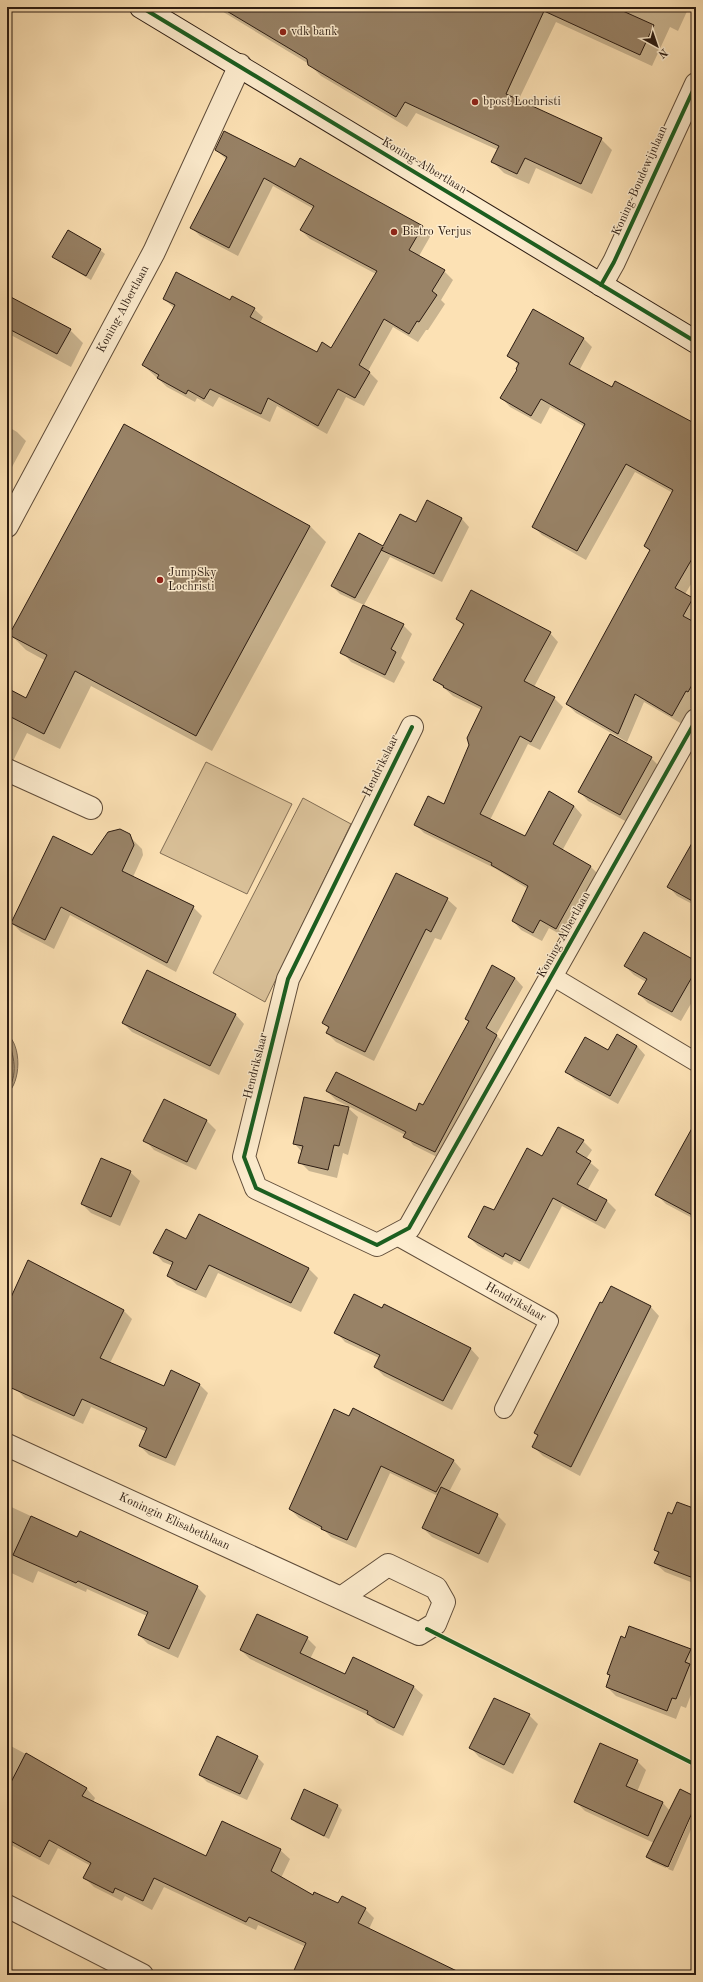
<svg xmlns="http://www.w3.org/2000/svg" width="703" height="1982" viewBox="0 0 703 1982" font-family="'Old Standard TT',serif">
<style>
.green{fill:#d9c098;stroke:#826e55}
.water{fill:#b59e7d;stroke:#7e6a52}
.shadow{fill:#0003}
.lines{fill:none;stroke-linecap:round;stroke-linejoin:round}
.shore{stroke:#705d48;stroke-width:1}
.building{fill:#988266;stroke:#2c1c12}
.lane-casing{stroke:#604d3a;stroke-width:20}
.street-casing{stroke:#604d3a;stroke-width:24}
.secondary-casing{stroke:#2c1c12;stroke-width:24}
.lane{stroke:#fdecce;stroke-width:18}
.street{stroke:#fdecce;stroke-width:22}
.secondary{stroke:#fdecce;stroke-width:22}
.cycleway-casing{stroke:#fdecce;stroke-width:6}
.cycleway{stroke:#1b5e20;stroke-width:4}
.poi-dot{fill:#8f2418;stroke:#fdecce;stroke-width:1.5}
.labels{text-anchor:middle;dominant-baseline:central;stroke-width:3;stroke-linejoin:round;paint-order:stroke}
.poi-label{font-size:12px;fill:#2c1c12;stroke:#fdecce;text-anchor:start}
.street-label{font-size:12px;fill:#2c1c12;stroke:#fdecce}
</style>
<rect width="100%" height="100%" fill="#fce1b4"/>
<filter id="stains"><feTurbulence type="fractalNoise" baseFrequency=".005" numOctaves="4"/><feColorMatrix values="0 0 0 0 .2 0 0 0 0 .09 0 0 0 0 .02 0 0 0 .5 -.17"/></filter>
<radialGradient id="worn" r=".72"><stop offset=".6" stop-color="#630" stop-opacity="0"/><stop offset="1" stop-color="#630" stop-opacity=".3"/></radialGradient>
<path class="green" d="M 206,762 L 292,804 L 247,894 L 160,853 Z
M 303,798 L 351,824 L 265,1002 L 213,973 Z"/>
<path class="water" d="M 7,1034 C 22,1046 21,1082 7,1094 Z"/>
<path class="shadow" d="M 215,7 L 689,7 L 678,31 L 670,27 L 652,66 L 556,22 L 518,101 L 601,139 L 612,150 L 592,194 L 536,168 L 529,184 L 504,173 L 493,162 L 498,150 L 416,113 L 407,127 L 321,76 L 309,64 Z
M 216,150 L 295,168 L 422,227 L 431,235 L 419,256 L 444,271 L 453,280 L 441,300 L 445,304 L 428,330 L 426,330 L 418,342 L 393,327 L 368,371 L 378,381 L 364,406 L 346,397 L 327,434 L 277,406 L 270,422 L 219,397 L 213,407 L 197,398 L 195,402 L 167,387 L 143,365 L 174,308 L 164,299 L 230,302 L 254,309 L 263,317 L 260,323 L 318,353 L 331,349 L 376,274 L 310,239 L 301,230 L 314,209 L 273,186 L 238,256 L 200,236 L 191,227 L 226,159 Z
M 100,250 L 105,254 L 91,280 L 58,261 L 54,257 Z
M 7,296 L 70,330 L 83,343 L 71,367 L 7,333 Z
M 583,338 L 592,347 L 579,371 L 612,388 L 694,424 L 696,421 L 696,576 L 685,594 L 696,602 L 696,617 L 693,622 L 696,624 L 696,699 L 682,724 L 644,702 L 627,742 L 576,713 L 567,704 L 650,551 L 645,546 L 673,493 L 635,472 L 586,560 L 542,535 L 533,526 L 585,427 L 550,407 L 541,424 L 510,407 L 502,398 L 518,370 L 519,366 L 508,355 Z
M 124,425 L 310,526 L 326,542 L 212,751 L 91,686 L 60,749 L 27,733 L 11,765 L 7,763 L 7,690 L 27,699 L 46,661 L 26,650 L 10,634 Z
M 7,426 L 17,432 L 26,441 L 12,467 L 7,464 Z
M 428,502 L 462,519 L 469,527 L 442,582 L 390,557 L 364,605 L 340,594 L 332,586 L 417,523 Z
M 457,619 L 550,633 L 558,642 L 534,687 L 554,698 L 563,707 L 540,750 L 528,744 L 490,820 L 525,837 L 574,806 L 582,815 L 562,851 L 591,867 L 599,875 L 565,937 L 549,928 L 542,941 L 521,930 L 513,921 L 528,889 L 496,869 L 424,833 L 415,824 L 444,805 L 471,745 L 482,710 L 453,696 L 434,679 L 464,626 Z
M 403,625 L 412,634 L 401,658 L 405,662 L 394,683 L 351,662 L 342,652 Z
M 651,758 L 660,767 L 629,823 L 588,801 L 579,791 Z
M 125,832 L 142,849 L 143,855 L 133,877 L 193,907 L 202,916 L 176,972 L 70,915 L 54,949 L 21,932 L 12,923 Z
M 696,838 L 696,906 L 677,896 L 669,887 Z
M 397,874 L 447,899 L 457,908 L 441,940 L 435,938 L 374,1061 L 336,1042 L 327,1033 L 329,1029 L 324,1023 Z
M 696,963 L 696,995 L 681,1021 L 648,1003 L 639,994 L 646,982 L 634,975 L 625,966 Z
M 515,978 L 523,987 L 496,1035 L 505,1044 L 443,1160 L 413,1145 L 405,1135 L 336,1100 L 327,1091 L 416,1112 L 423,1107 L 469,1022 L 466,1019 Z
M 235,1014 L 244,1024 L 219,1075 L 132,1032 L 123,1023 Z
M 637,1046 L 645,1055 L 618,1104 L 575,1080 L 566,1071 L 608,1051 Z
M 164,1101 L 207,1121 L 216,1130 L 196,1170 L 154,1150 L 145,1140 Z
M 348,1108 L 358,1117 L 348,1155 L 343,1153 L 337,1178 L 309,1171 L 300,1162 L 302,1152 L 294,1143 Z
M 583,1141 L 592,1150 L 586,1159 L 599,1170 L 587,1191 L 607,1201 L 616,1210 L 605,1229 L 562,1206 L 529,1269 L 514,1261 L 512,1265 L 478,1246 L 469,1237 L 494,1212 L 542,1158 Z
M 696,1154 L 696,1220 L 666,1204 L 657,1195 Z
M 130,1172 L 140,1181 L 120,1226 L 91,1213 L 82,1204 Z
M 199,1215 L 309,1269 L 318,1278 L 301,1312 L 218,1273 L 206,1298 L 177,1285 L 168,1276 L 173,1266 L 163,1262 L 154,1252 L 186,1240 Z
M 28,1262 L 124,1311 L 132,1319 L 110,1363 L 164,1388 L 199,1384 L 208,1393 L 175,1466 L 149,1455 L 140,1446 L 147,1432 L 91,1407 L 83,1424 L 25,1398 L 17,1390 L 7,1384 L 7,1309 Z
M 603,1304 L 650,1306 L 659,1316 L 580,1476 L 543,1456 L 534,1447 L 539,1437 L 535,1433 Z
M 383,1309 L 470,1348 L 479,1358 L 452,1410 L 384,1376 L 375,1367 L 379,1358 L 345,1342 L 336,1332 Z
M 334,1410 L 453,1460 L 461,1469 L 449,1492 L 497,1515 L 506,1524 L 488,1563 L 432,1537 L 423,1528 L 438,1496 L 390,1473 L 356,1548 L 331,1537 L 325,1531 L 299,1518 L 290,1509 Z
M 7,1505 L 78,1538 L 197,1587 L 206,1596 L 178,1658 L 148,1644 L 139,1635 L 147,1616 L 87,1589 L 86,1592 L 38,1571 L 33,1583 L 7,1571 Z
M 696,1510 L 696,1584 L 665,1572 L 655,1563 L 659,1554 L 655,1549 L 673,1515 Z
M 307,1638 L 316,1647 L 310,1659 L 345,1675 L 353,1658 L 414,1687 L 423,1695 L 403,1736 L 377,1723 L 370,1716 L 250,1659 L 241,1650 Z
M 690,1650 L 696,1656 L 696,1681 L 686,1708 L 681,1706 L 676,1719 L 616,1696 L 607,1687 L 611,1676 L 608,1673 Z
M 529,1715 L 538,1724 L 513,1774 L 479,1757 L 470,1747 Z
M 7,1744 L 54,1769 L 59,1774 L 86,1788 L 95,1798 L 93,1802 L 206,1857 L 280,1850 L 290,1859 L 281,1878 L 313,1896 L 339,1905 L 365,1909 L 374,1918 L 369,1929 L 463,1975 L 293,1975 L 306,1947 L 258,1925 L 256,1930 L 164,1887 L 152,1910 L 125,1896 L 122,1901 L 94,1887 L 85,1878 L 91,1866 L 58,1848 L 49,1865 L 7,1843 Z
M 257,1757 L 264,1764 L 247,1800 L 207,1782 L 200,1775 Z
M 637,1761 L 646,1770 L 637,1792 L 663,1803 L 670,1811 L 696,1798 L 666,1868 L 652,1862 L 647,1857 L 654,1843 L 585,1811 L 576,1802 Z
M 305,1791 L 338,1806 L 342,1810 L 329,1839 L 296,1823 L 292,1819 Z
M 696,1806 L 696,1818 L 673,1871 L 668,1869 Z"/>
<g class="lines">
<path class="shore" d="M 7,1040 C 14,1052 19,1078 7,1089"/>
</g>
<path class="building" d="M 220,7 L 614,7 L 654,25 L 640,55 L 544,11 L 506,94 L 602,138 L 581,184 L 525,158 L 517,174 L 491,162 L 499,146 L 405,102 L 396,117 L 308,65 L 307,59 Z
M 224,131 L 295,167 L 300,158 L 423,226 L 409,250 L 445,270 L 432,291 L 437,295 L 419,322 L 417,321 L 409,334 L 384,319 L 359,365 L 370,372 L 355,398 L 338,389 L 318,426 L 268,398 L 261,414 L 210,389 L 204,399 L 188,390 L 186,394 L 157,378 L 159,375 L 142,365 L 175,305 L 163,299 L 176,272 L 230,300 L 232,296 L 255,308 L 250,317 L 317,352 L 322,342 L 331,348 L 377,271 L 300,230 L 314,206 L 264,178 L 229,248 L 190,228 L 227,157 L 215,150 Z
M 68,230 L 101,249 L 86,276 L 52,257 Z
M 7,295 L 71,329 L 57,354 L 7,328 Z
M 533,309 L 584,338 L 569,364 L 612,387 L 615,381 L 696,424 L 696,552 L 675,588 L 693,598 L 683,616 L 696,623 L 696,678 L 688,692 L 686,691 L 672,716 L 635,694 L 618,734 L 566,704 L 650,550 L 644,546 L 673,490 L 626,464 L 577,551 L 532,527 L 585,424 L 541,399 L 531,416 L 500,398 L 517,370 L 516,369 L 519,363 L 507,356 Z
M 124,424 L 310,526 L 196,736 L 75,671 L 44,734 L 7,715 L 7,688 L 26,698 L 47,655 L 9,635 Z
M 427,500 L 462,518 L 434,574 L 381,550 L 383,547 L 355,598 L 331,586 L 359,533 L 383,546 L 400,514 L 416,522 Z
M 471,590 L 551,632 L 524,681 L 555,697 L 531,742 L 520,736 L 480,814 L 525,836 L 549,791 L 574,806 L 553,844 L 591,866 L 556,929 L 540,920 L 533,933 L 512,921 L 528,886 L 491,865 L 492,863 L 414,825 L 428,796 L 444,804 L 469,745 L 467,738 L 482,707 L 443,687 L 444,686 L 433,680 L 464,624 L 456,619 Z
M 363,605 L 404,624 L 391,649 L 396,652 L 385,675 L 340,653 Z
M 610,734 L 652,757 L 620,815 L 578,792 Z
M 120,829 L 130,834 L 134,845 L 122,871 L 194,906 L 167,963 L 61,907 L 45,940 L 11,923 L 53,836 L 92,855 L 108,832 Z
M 696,836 L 696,903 L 667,887 Z
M 396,873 L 448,898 L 431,932 L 426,929 L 365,1052 L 326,1033 L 329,1027 L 322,1023 Z
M 644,932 L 696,961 L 696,970 L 672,1012 L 638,994 L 647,979 L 624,966 Z
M 492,965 L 515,978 L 486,1028 L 497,1035 L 435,1152 L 403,1137 L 406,1132 L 326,1091 L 336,1072 L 416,1111 L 419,1103 L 423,1105 L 469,1021 L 465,1019 Z
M 147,970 L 236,1014 L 210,1066 L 122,1023 Z
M 617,1034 L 637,1046 L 610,1096 L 565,1072 L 585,1037 L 608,1050 Z
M 304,1097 L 349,1107 L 339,1146 L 334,1145 L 328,1170 L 298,1163 L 303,1146 L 293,1144 Z
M 164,1099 L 207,1120 L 187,1162 L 143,1141 Z
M 696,1121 L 696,1217 L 655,1195 Z
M 558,1127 L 584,1140 L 576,1152 L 591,1161 L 577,1184 L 607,1200 L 596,1221 L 553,1198 L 520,1261 L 505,1253 L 503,1257 L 468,1237 L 484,1206 L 494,1210 L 527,1148 L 542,1156 Z
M 101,1158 L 131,1171 L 111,1217 L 81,1204 Z
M 199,1214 L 309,1268 L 291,1303 L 209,1265 L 196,1290 L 167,1276 L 173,1262 L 153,1253 L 166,1229 L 186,1239 Z
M 28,1260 L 124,1310 L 100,1358 L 164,1386 L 171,1370 L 200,1384 L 166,1458 L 139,1446 L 147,1428 L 82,1399 L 74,1416 L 7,1386 L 7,1306 Z
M 611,1286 L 651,1306 L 571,1467 L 532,1447 L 538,1435 L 534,1433 L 600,1302 L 602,1303 Z
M 354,1294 L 382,1308 L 384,1304 L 471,1348 L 443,1401 L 374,1367 L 380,1355 L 334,1333 Z
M 353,1408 L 454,1460 L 436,1492 L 381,1466 L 347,1540 L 321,1529 L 322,1527 L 289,1509 L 334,1409 L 349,1416 Z
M 441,1487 L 498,1514 L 479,1554 L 422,1528 Z
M 677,1502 L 696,1509 L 696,1579 L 654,1563 L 659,1552 L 654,1550 L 668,1512 L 672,1514 Z
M 31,1516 L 77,1537 L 80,1531 L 198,1586 L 169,1649 L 138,1635 L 148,1612 L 78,1581 L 76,1583 L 13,1555 Z
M 257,1614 L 308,1637 L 300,1653 L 345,1674 L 353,1657 L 414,1686 L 394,1728 L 367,1714 L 368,1711 L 240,1650 Z
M 629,1626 L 691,1649 L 685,1662 L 690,1664 L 676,1699 L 672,1698 L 667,1711 L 606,1687 L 610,1675 L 607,1674 L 621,1636 L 625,1638 Z
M 494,1698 L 530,1714 L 504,1765 L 469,1748 Z
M 217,1736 L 258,1756 L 240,1794 L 199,1775 Z
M 600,1743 L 638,1760 L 626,1786 L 663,1802 L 648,1836 L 574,1802 Z
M 26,1753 L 87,1788 L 82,1796 L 206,1856 L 222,1821 L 281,1849 L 271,1871 L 313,1895 L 314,1892 L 338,1903 L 342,1896 L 366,1908 L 358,1923 L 465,1975 L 292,1975 L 306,1943 L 249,1917 L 246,1922 L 154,1878 L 143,1901 L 115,1888 L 113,1893 L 83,1878 L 91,1863 L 49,1840 L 40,1857 L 7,1839 L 7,1790 Z
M 304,1789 L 338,1805 L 324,1836 L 291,1819 Z
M 680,1789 L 696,1797 L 696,1804 L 668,1867 L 646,1857 Z"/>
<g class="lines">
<defs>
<g id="lane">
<path d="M 552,976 L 696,1062"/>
<path id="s1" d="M 395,1235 L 549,1321 L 504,1409"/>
</g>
<g id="street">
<path d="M 601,285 L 614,262 L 696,84"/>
<path id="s2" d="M 7,526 L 154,252 L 240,65"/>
<path d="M 412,727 L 288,979 L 244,1157 L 256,1188 L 377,1245 L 409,1228 L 696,720"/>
<path d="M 7,770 L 91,808"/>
<path id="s3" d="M 7,1445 L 419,1634 L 435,1624 L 444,1602 L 436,1588 L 388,1565 L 341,1598"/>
<path d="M 7,1906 L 142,1975"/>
</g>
<path id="secondary" d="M 141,7 L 696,342"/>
</defs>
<use href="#lane" class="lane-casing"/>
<use href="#street" class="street-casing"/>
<use href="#secondary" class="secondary-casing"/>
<use href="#lane" class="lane"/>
<use href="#street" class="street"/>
<use href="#secondary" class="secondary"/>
<defs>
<path id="cycleway" d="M 141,7 L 696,342
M 601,285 L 614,262 L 696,84
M 412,727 L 288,979 L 244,1157 L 256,1188 L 377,1245 L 409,1228 L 696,720
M 427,1629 L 696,1765"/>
</defs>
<use href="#cycleway" class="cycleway-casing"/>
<use href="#cycleway" class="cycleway"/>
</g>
<g class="poi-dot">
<circle cx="283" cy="32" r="4"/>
<circle cx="475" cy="102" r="4"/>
<circle cx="394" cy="232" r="4"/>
<circle cx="160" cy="580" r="4"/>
</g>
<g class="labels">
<g class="poi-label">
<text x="291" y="32">vdk bank</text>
<text x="483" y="102">bpost Lochristi</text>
<text x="402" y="232">Bistro Verjus</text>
<text x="168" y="573">JumpSky<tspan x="168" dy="14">Lochristi</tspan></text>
</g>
<g class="street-label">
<text transform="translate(424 166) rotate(31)">Koning-Albertlaan</text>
<text transform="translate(640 181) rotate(-66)">Koning-Boudewijnlaan</text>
<text stroke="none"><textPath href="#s2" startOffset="246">Koning-Albertlaan</textPath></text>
<text transform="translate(381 766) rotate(-64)">Hendrikslaar</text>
<text transform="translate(564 935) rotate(-61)">Koning-Albertlaan</text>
<text transform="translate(256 1066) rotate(-76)">Hendrikslaar</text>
<text stroke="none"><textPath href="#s1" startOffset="138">Hendrikslaar</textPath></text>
<text stroke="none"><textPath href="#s3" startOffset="184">Koningin Elisabethlaan</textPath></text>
</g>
</g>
<rect width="703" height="1982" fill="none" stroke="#fce1b4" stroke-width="24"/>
<rect x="8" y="8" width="687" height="1966" fill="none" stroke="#2c1c12" stroke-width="2"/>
<rect x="12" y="12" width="679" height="1958" fill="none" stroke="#2c1c12"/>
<g transform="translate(657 46) rotate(140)" stroke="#fdecce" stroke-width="3" paint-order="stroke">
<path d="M0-3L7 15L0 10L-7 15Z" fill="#2c1c12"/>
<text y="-6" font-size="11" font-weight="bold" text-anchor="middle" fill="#2c1c12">N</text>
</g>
<rect width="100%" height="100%" filter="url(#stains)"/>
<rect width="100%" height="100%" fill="url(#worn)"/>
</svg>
